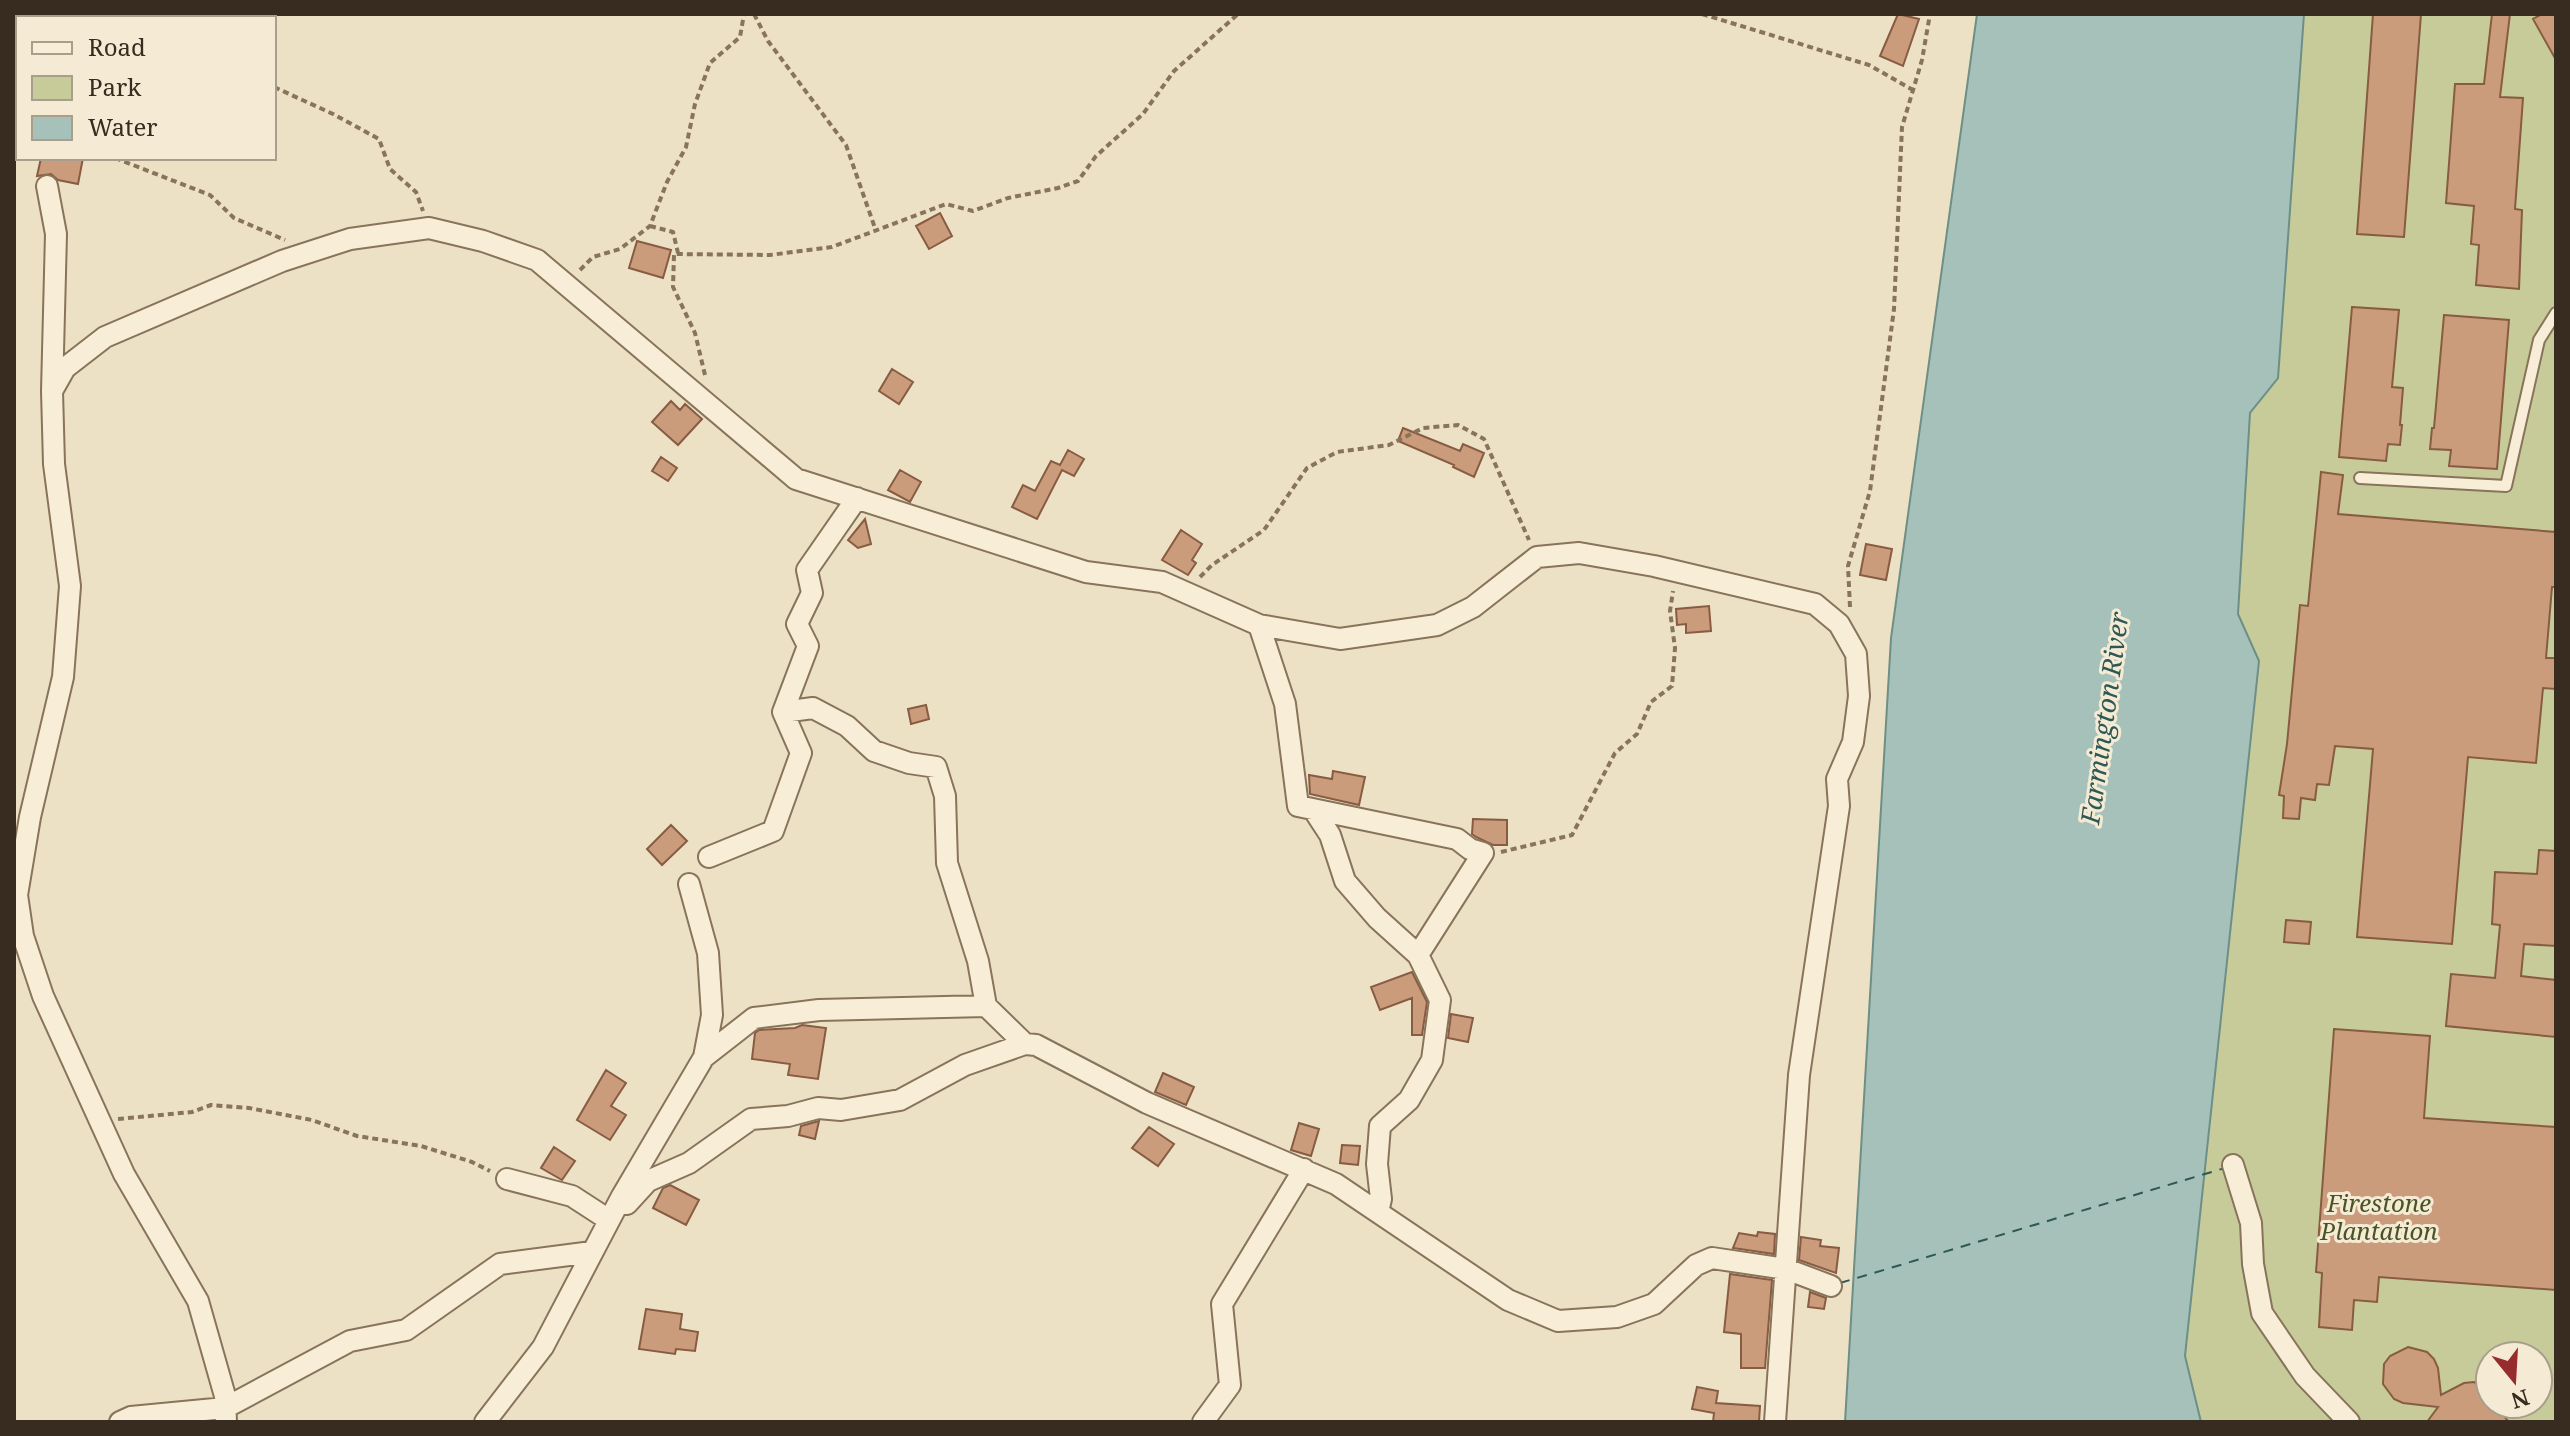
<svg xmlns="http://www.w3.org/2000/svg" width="2570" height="1436" viewBox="0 0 2570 1436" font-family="'Noto Serif',serif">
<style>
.green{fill:#c6cb99;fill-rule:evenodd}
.water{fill:#a6c1b9;stroke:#6d8f86;stroke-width:2}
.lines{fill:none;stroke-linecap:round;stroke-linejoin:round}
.ferry{stroke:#2e5855;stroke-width:2;stroke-dasharray:10 8;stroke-linecap:butt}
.building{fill:#cb9c7c;stroke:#875c42;stroke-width:2}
.service-casing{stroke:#88735b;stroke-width:14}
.minor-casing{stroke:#88735b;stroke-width:24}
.path{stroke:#88735b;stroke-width:4;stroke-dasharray:6 4;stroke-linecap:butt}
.service{stroke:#f8eed8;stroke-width:10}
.minor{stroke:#f8eed8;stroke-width:20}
.labels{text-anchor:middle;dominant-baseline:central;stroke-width:6;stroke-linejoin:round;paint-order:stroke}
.park-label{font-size:24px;font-style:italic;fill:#495426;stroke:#f5ebd4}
.water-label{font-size:26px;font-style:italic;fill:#2e5855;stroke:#f5ebd4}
</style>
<rect width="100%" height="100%" fill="#ede1c5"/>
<path class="green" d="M 2304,14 L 2556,14 L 2556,1422 L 2201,1422 L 2185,1356 L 2259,661 L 2238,614 L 2250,413 L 2278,378 ZM 2490,1356 L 2538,1356 L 2538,1404 L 2490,1404 Z"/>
<path class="water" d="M 1977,14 L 2304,14 L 2278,378 L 2250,413 L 2238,614 L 2259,661 L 2185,1356 L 2201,1422 L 1845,1422 L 1891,638 Z"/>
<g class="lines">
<path class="ferry" d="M 1840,1283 L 2225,1168"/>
</g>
<path class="building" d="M 1898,14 L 1919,19 L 1903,66 L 1880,56 Z
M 2373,14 L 2421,14 L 2404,237 L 2357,234 Z
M 2492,14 L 2510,14 L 2500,97 L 2523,98 L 2515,209 L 2522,210 L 2519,289 L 2476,285 L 2479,245 L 2471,244 L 2474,206 L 2446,203 L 2455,84 L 2484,84 Z
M 2542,14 L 2556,14 L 2556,60 L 2533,19 Z
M 41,158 L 83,158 L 78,184 L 58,180 L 51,174 L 37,176 Z
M 940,213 L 952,236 L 929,249 L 916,226 Z
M 637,241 L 671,250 L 663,278 L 629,268 Z
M 2352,307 L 2399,310 L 2392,387 L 2403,388 L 2400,425 L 2402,425 L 2400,445 L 2388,444 L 2386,461 L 2339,457 Z
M 2444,315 L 2509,320 L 2497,469 L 2449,466 L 2451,450 L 2430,449 L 2432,428 L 2434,428 Z
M 892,369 L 913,382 L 899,404 L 879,391 Z
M 671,401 L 680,410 L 685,404 L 702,419 L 678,445 L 652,422 Z
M 1403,428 L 1460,451 L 1463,444 L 1484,453 L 1474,477 L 1453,467 L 1454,465 L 1398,441 Z
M 1068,450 L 1084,459 L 1074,476 L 1062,470 L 1037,519 L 1012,507 L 1023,485 L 1035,491 L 1051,461 L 1060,465 Z
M 661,457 L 677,468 L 668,481 L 652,471 Z
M 900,470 L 921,482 L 910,502 L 888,490 Z
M 2321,472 L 2343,475 L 2338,514 L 2556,532 L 2556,587 L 2552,587 L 2546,658 L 2556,658 L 2556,689 L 2543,688 L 2536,763 L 2468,757 L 2452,944 L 2357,937 L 2373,749 L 2335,746 L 2329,785 L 2317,784 L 2315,800 L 2301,798 L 2299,819 L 2283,818 L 2284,796 L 2279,795 L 2287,744 L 2300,605 L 2308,606 Z
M 865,519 L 871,544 L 858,548 L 848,540 Z
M 1181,530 L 1202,544 L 1192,560 L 1196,563 L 1188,575 L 1162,560 Z
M 1866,544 L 1892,549 L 1886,580 L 1860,575 Z
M 1709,606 L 1711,631 L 1686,633 L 1686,624 L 1677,625 L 1676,609 Z
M 926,705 L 929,719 L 911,724 L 908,709 Z
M 1333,771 L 1365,777 L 1359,805 L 1310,794 L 1309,775 L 1332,779 Z
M 1473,819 L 1507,820 L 1507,845 L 1493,845 L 1476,837 L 1472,834 Z
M 671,825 L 687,841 L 662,865 L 647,849 Z
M 2539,850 L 2556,851 L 2556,946 L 2524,944 L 2521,976 L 2556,980 L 2556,1037 L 2446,1026 L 2451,974 L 2495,978 L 2500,925 L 2492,924 L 2495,872 L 2537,874 Z
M 2286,920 L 2311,922 L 2309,944 L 2284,942 Z
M 1412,972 L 1427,1002 L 1422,1035 L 1412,1035 L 1412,998 L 1380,1010 L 1371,987 Z
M 1451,1014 L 1473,1018 L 1468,1042 L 1448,1038 Z
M 802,1025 L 826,1028 L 818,1079 L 788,1075 L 790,1064 L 752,1059 L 755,1033 L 759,1030 L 795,1028 Z
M 2334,1029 L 2430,1036 L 2424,1118 L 2556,1127 L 2556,1290 L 2379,1277 L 2377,1302 L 2354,1300 L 2352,1330 L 2319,1327 L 2322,1273 L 2316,1272 Z
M 606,1070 L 626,1083 L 611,1106 L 626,1115 L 610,1140 L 577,1120 Z
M 1163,1073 L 1194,1087 L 1186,1105 L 1155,1092 Z
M 819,1121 L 815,1139 L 799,1135 L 801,1126 Z
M 1299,1123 L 1319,1129 L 1311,1156 L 1291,1150 Z
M 1149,1127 L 1174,1144 L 1158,1166 L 1132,1148 Z
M 1342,1145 L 1360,1146 L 1358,1165 L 1340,1163 Z
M 554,1147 L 575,1161 L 562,1180 L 541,1168 Z
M 670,1185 L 699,1200 L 686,1225 L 653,1208 L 663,1188 Z
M 1758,1232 L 1775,1234 L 1774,1254 L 1733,1248 L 1739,1233 L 1757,1236 Z
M 1801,1237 L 1821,1240 L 1820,1246 L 1839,1248 L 1836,1273 L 1799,1260 Z
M 1730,1274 L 1772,1280 L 1765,1368 L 1741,1368 L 1741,1334 L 1724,1332 Z
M 1810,1292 L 1826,1298 L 1824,1309 L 1808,1307 Z
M 646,1309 L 682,1314 L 680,1329 L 698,1332 L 695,1351 L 676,1349 L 675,1354 L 639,1349 Z
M 2408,1347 L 2427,1352 L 2434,1359 L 2438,1368 L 2441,1395 L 2464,1383 L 2474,1382 L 2490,1393 L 2490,1404 L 2494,1404 L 2509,1422 L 2427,1422 L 2438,1407 L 2403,1403 L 2394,1399 L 2383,1384 L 2384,1364 L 2390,1356 Z
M 1697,1387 L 1718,1391 L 1716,1403 L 1760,1406 L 1759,1422 L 1713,1422 L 1714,1413 L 1692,1409 Z"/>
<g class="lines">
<defs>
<path id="service" d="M 2360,478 L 2506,486 L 2539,340 L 2556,313"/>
<path id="minor" d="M 47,186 L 56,234 L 52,391 L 54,464 L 70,586 L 63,677 L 30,817 L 17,895 L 23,936 L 43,996 L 124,1174 L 198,1301 L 225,1396 L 226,1422
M 52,391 L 65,368 L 105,337 L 282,261 L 350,239 L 429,228 L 483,241 L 537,260 L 796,479 L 1086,572 L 1162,582 L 1259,625 L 1340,639 L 1437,625 L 1473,607 L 1537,557 L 1579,553 L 1654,566 L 1815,604 L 1839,624 L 1856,654 L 1859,696 L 1853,742 L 1837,779 L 1839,806 L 1799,1075 L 1775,1422
M 1259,625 L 1285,704 L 1298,806 L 1457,839 L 1470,849 L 1483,853 L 1418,955 L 1440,1000 L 1432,1060 L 1409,1100 L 1380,1126 L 1377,1164 L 1381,1199 L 1378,1212
M 783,712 L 813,708 L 847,726 L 874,751 L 909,763 L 936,767 L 945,796 L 947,863 L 978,961 L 986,1006
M 1313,809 L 1330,835 L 1345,881 L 1377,918 L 1418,955
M 709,857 L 773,831 L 801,753 L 783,712 L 808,646 L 797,624 L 812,593 L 807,570 L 857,498
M 704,1057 L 754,1018 L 819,1010 L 986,1006 L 1025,1044 L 1036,1045 L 1147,1103 L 1336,1184 L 1508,1300 L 1558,1321 L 1617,1317 L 1654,1304 L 1696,1265 L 1712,1258 L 1786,1269 L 1831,1286
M 2233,1165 L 2251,1223 L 2253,1264 L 2262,1313 L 2305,1376 L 2349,1422
M 507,1179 L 572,1196 L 609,1220
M 627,1204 L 648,1181 L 689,1163 L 751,1119 L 788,1116 L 818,1108 L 841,1110 L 900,1100 L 965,1065 L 1025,1044
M 120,1422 L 131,1417 L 225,1408 L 350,1341 L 406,1330 L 500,1264 L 592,1252
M 485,1422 L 543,1347 L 622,1196 L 704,1057 L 712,1015 L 708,953 L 689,884
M 1203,1422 L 1230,1385 L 1222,1304 L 1304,1169"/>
</defs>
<use href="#service" class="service-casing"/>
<use href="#minor" class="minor-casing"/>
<path class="path" d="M 141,14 L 145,18
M 754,14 L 768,41 L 846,145 L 876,231
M 1702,14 L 1869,65 L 1913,90
M 14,83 L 18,86
M 274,87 L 333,114 L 379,139 L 390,169 L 416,192 L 423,211
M 115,158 L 210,195 L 234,218 L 285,240
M 650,226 L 673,232 L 678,253
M 580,270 L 593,257 L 620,249 L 650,226 L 667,182 L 686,147 L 695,104 L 710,63 L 740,37 L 744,14
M 705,375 L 695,333 L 673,287 L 674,254 L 770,255 L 832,247 L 946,204 L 973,211 L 1008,198 L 1058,188 L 1078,181 L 1096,156 L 1143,114 L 1174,71 L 1238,14
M 1200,577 L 1212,565 L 1264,530 L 1307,468 L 1337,452 L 1389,445 L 1423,428 L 1458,425 L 1484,439 L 1529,540
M 1850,607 L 1848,566 L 1870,491 L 1894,309 L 1902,127 L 1922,60 L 1930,14
M 1501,852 L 1572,835 L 1615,753 L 1637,734 L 1651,702 L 1672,686 L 1675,648 L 1670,611 L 1673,591
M 118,1119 L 192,1112 L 211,1105 L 249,1108 L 312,1120 L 357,1136 L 421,1146 L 472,1162 L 490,1171"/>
<use href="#service" class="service"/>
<use href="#minor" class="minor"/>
</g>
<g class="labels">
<g class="park-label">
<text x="2379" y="1202">Firestone<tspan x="2379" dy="28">Plantation</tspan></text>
</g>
<g class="water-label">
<text transform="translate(2104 718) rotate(-82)">Farmington River</text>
</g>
</g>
<rect width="2570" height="1436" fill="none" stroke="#382b1f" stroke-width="32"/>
<rect x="16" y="16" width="260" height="144" fill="#f5ebd4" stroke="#a99e8c" stroke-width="2"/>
<rect x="32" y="42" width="40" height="12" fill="#f8eed8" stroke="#a99e8c" stroke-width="2"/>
<text x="88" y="56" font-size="24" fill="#382b1f">Road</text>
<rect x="32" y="76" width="40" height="24" fill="#c6cb99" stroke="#a99e8c" stroke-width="2"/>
<text x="88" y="96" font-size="24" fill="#382b1f">Park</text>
<rect x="32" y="116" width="40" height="24" fill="#a6c1b9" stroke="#a99e8c" stroke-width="2"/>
<text x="88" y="136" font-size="24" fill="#382b1f">Water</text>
<g transform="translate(2514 1380) rotate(162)"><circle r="38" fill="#f5ebd4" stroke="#a99e8c" stroke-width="2"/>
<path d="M0-6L14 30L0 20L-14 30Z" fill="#962c2e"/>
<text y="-12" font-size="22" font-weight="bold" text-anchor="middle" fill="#382b1f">N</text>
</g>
</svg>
